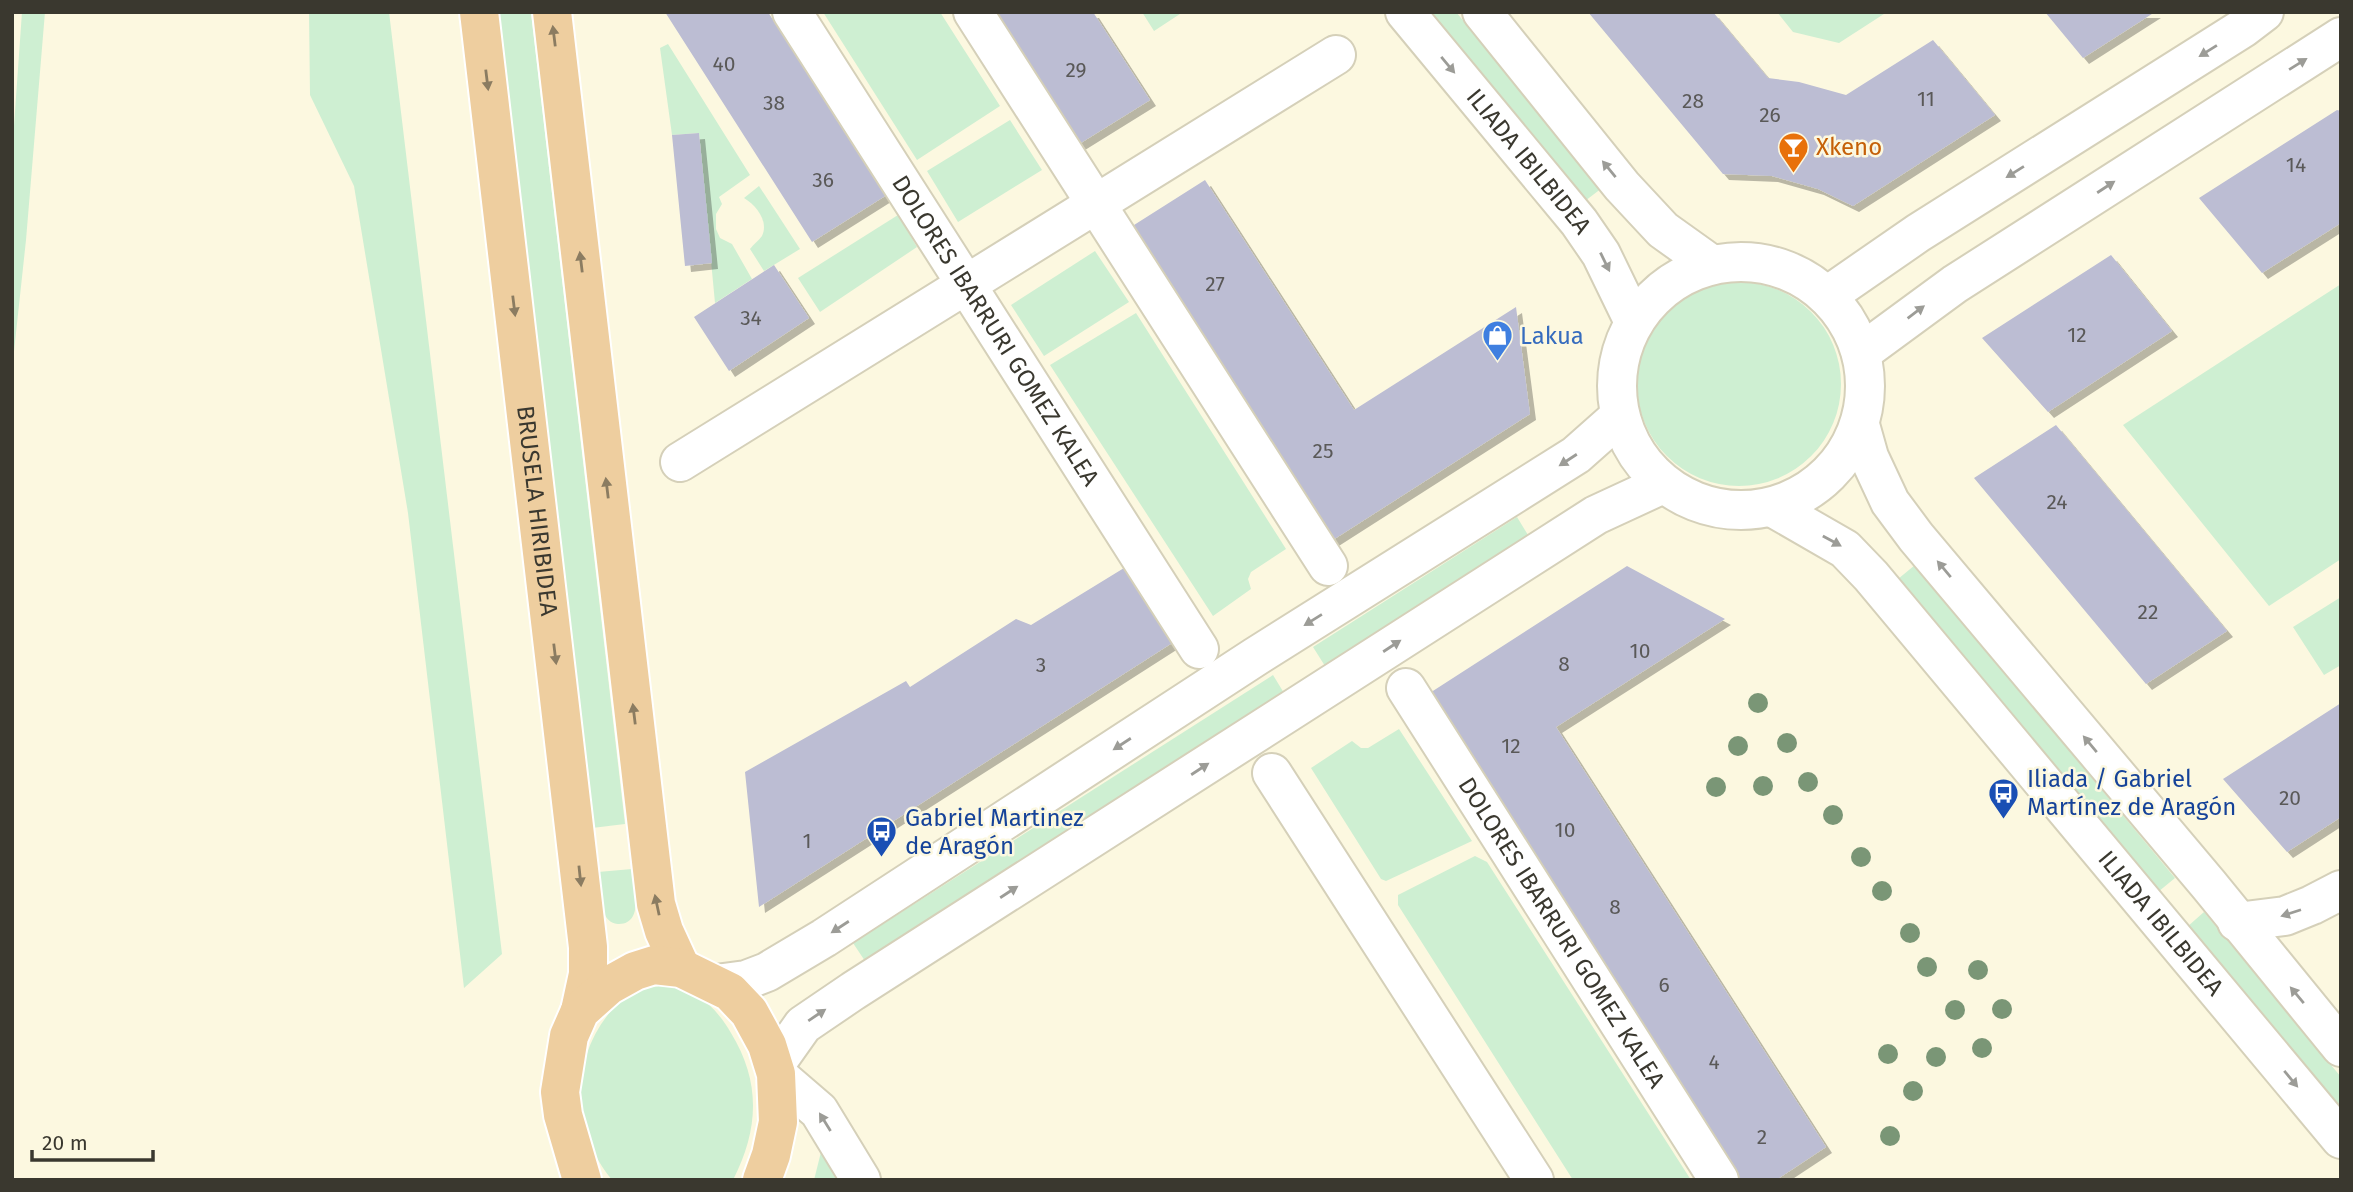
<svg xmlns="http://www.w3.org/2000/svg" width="2353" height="1192" viewBox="0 0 2353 1192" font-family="'Fira Sans',sans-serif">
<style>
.green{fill:#ceefd2}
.building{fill:#bcbdd3;filter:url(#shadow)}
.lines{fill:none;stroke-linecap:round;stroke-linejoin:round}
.minor-casing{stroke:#d5d0b9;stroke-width:42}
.major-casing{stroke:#fff;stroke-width:42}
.minor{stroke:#fff;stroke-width:38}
.major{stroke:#eece9f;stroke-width:38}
.tree{fill:#7a9676}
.oneway{fill:#8b7c61}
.oneway2{fill:#9c9c97}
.labels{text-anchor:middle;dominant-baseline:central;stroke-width:5;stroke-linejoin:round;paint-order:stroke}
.number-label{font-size:21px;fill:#5a5958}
.food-label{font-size:24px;fill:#c56008;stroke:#fcf8e0;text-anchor:start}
.street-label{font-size:24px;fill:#3a382f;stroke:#fcf8e0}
.shop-label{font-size:24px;fill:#366cbe;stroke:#fcf8e0;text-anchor:start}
.transit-label{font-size:24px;fill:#164399;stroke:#fcf8e0;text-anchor:start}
</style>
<defs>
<filter id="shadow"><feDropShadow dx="6" dy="6" stdDeviation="0" flood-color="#0004"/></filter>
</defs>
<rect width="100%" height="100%" fill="#fcf8e0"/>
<path class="green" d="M 22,12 L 45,12 L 26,240 L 12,370 L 12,154 Z
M 309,12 L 389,12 L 502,954 L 464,988 L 408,513 L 354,186 L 310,95 Z
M 498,12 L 531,12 L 625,824 L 592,828 Z
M 823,12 L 940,12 L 1000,106 L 917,160 Z
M 1142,12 L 1183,12 L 1154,31 Z
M 1428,12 L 1456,12 L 1602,188 L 1585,201 Z
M 1777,12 L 1887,12 L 1839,43 L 1793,32 Z
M 668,44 L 750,175 L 719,197 L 722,204 L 716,214 L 716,229 L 720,238 L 732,244 L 752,279 L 715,303 L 699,133 L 672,135 L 660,48 Z
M 1010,120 L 1042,170 L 958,222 L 927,171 Z
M 759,186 L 800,249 L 764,271 L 750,249 C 753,245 759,240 762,236 C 769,221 756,205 744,198 Z
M 898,215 L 917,247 L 820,312 L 798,278 Z
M 1095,251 L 1129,302 L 1044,356 L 1011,305 Z
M1637 384a102 102 0 1 1 204 0a102 102 0 1 1-204 0Z
M 2341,284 L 2341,559 L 2269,606 L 2123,425 Z
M 1136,313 L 1286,549 L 1251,572 L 1248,579 L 1251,589 L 1213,616 L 1050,365 Z
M 1517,517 L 1528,535 L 1325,666 L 1313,647 Z
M 1915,565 L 2175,878 L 2158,892 L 1898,579 Z
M 2341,597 L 2341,665 L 2324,675 L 2293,627 Z
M 1273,675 L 1284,693 L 865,961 L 853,943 Z
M 1399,729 L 1472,841 L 1386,881 L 1381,879 L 1311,768 L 1352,741 L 1361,748 L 1368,748 Z
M 1475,856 L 1487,862 L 1691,1180 L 1573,1180 L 1398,905 L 1398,895 Z
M 632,869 C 634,884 645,925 618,924 C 613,924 607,920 605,915 C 599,904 600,885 598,872 Z
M 2204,912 L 2341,1077 L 2341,1113 L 2187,927 Z
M 664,985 C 672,987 682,988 690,992 C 708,1000 721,1016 731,1033 C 761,1082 759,1129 733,1180 L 612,1180 C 598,1163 588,1143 583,1122 C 571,1076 594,1012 637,991 C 645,987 655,987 664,985 Z
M 822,1148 L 853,1180 L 814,1180 Z"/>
<path class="building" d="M 665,12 L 768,12 L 885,196 L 812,242 Z
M 985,12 L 1093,12 L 1150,100 L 1071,149 Z
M 1588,12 L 1713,12 L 1768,78 L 1799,82 L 1846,95 L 1933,40 L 1995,115 L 1853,206 L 1818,189 L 1772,176 L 1723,174 Z
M 2045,12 L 2155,12 L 2083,58 Z
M 2337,110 L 2341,111 L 2341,223 L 2262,273 L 2199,198 Z
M 699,133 L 712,263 L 685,266 L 672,135 Z
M 1205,180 L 1354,410 L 1516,307 L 1530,414 L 1325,545 L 1123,232 Z
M 2111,255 L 2172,331 L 2048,412 L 1982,338 Z
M 774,265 L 809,318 L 729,371 L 694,317 Z
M 2056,425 L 2227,631 L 2146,684 L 1974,478 Z
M 1627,566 L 1725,619 L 1556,727 L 1826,1147 L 1776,1180 L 1732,1180 L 1422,698 Z
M 1124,568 L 1172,643 L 759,907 L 745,772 L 906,681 L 910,687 L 1016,619 L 1031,625 Z
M 2341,703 L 2341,817 L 2287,852 L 2223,779 Z"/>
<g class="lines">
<defs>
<g id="minor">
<path id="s1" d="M 792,12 L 1199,649"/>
<path d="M 973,12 L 1328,566"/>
<path id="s2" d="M 1405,12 L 1579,222 L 1601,254 L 1634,322"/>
<path d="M 1482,12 L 1622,186 L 1663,230 L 1712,265"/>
<circle cx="1741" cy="386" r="124"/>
<path d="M 1827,296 L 1918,233 L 2243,28 L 2264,12"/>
<path d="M 1861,353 L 1955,284 L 2341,37"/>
<path d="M 1860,425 L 1869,457 L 1890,502 L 1916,537 L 2209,885 L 2341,1047"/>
<path d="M 680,462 L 1336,55"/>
<path id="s3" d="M 1772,507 L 1845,549 L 1871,576 L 2341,1139"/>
<path id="s4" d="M 1406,688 L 1719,1180"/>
<path d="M 1272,773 L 1534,1180"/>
<path d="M 2237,922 L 2285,916 L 2312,905 L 2341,890"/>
<path d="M 716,984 L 746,980 L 767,972 L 824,938 L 1255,657 L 1576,455 L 1620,416"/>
<path d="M 774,1066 L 803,1025 L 853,991 L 1596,515 L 1663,484"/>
<path d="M 776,1074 L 819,1111 L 861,1180"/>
</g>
<g id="major">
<path id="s5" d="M 479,12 L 588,947 L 588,974 L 580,1011"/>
<path d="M 552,12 L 656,904 L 664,931 L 681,968"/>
<path d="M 582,1180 L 563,1115 L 560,1092 L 569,1036 L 580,1011 L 608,986 L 635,971 L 654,965 L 681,968 L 730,992 L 749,1012 L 767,1045 L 776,1074 L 778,1122 L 771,1155 L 762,1180"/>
</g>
</defs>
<use href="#minor" class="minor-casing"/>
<use href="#major" class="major-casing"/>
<use href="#minor" class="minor"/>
<use href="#major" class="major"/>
</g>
<g class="tree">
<circle cx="1758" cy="703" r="10"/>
<circle cx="1787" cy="743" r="10"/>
<circle cx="1738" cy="746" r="10"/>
<circle cx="1808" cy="782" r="10"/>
<circle cx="1763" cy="786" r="10"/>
<circle cx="1716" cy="787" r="10"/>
<circle cx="1833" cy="815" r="10"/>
<circle cx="1861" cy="857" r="10"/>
<circle cx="1882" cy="891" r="10"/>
<circle cx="1910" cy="933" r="10"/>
<circle cx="1927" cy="967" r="10"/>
<circle cx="1978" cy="970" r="10"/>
<circle cx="2002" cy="1009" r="10"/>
<circle cx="1955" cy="1010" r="10"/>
<circle cx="1982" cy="1048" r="10"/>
<circle cx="1888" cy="1054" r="10"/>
<circle cx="1936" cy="1057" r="10"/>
<circle cx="1913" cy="1091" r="10"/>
<circle cx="1890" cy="1136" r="10"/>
</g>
<defs><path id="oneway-solid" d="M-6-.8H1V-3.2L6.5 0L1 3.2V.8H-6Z" transform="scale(1.75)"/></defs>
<g class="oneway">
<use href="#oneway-solid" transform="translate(554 36) rotate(-97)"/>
<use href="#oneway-solid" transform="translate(487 80) rotate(83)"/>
<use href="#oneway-solid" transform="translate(581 262) rotate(-97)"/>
<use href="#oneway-solid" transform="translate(514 306) rotate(83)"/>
<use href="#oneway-solid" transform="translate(607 488) rotate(-97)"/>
<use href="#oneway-solid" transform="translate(555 654) rotate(83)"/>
<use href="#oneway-solid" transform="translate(634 714) rotate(-97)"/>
<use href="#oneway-solid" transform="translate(580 876) rotate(84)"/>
<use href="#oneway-solid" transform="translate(657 905) rotate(-102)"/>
</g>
<g class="oneway2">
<use href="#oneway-solid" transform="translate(2208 51) rotate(148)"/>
<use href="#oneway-solid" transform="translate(2298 64) rotate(-32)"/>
<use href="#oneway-solid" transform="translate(1448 65) rotate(50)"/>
<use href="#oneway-solid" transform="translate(1609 169) rotate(-129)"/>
<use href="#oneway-solid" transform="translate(2015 172) rotate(148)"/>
<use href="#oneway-solid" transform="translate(2106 187) rotate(-33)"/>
<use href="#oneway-solid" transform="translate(1605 262) rotate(64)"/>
<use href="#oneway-solid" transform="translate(1916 312) rotate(-37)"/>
<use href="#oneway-solid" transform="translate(1568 460) rotate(147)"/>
<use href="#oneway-solid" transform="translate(1832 541) rotate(29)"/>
<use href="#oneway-solid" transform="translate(1944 569) rotate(-130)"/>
<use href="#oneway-solid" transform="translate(1313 620) rotate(148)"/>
<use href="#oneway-solid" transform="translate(1392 646) rotate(-33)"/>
<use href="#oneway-solid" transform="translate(1122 744) rotate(147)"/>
<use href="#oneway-solid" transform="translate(2090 744) rotate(-130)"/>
<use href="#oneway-solid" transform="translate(1200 769) rotate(-33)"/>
<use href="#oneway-solid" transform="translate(1009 892) rotate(-33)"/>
<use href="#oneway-solid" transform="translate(2291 913) rotate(162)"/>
<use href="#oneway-solid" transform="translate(840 927) rotate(147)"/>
<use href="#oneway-solid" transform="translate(2297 995) rotate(-130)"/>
<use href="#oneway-solid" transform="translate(817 1015) rotate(-34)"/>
<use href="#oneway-solid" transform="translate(2291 1079) rotate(50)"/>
<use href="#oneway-solid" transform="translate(825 1122) rotate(-122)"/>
</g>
<defs>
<symbol id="bar-pin" viewBox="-11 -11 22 30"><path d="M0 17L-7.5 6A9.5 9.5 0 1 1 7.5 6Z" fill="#e8710a" stroke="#fcf8e0"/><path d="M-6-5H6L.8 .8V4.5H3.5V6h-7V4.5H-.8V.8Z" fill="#fff"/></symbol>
<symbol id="shop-pin" viewBox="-11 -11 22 30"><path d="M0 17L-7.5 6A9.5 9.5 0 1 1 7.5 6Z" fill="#3f7fe0" stroke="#fcf8e0"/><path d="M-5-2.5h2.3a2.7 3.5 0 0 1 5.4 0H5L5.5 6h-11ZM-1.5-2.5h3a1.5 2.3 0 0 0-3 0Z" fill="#fff"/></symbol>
<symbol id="bus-pin" viewBox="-11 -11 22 30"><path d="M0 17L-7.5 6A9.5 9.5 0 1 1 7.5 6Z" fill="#1a4fb4" stroke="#fcf8e0"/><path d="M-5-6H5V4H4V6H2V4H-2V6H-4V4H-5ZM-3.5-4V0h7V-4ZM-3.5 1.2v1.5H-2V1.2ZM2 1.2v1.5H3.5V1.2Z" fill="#fff"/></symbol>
</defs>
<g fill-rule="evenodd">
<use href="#bar-pin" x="1776" y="130" width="35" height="47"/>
<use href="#shop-pin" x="1480" y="318" width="35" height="47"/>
<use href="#bus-pin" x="1986" y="776" width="35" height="47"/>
<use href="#bus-pin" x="864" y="814" width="35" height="47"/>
</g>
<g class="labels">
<g class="number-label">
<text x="724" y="64">40</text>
<text x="1076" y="70">29</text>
<text x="1926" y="99">11</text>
<text x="1693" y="101">28</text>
<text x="774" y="103">38</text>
<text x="1770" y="115">26</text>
<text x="2296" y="165">14</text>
<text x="823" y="180">36</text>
<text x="1215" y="284">27</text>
<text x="751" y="318">34</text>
<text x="2077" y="335">12</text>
<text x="1323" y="451">25</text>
<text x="2057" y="502">24</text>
<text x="2148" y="612">22</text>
<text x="1640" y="651">10</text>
<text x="1564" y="664">8</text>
<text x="1041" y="665">3</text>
<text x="1511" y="746">12</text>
<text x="2290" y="798">20</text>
<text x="1565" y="830">10</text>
<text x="807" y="841">1</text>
<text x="1615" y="907">8</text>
<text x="1664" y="985">6</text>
<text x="1714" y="1062">4</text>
<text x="1762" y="1137">2</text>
</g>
<g class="food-label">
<text x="1816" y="147">Xkeno</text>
</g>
<g class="street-label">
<text stroke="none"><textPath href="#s2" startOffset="194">ILIADA IBILBIDEA</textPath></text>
<text stroke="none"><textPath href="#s1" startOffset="378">DOLORES IBARRURI GOMEZ KALEA</textPath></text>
<text stroke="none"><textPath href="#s5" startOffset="502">BRUSELA HIRIBIDEA</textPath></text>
<text stroke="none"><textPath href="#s3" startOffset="574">ILIADA IBILBIDEA</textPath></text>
<text stroke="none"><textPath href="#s4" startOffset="290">DOLORES IBARRURI GOMEZ KALEA</textPath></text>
</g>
<g class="shop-label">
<text x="1520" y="336">Lakua</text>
</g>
<g class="transit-label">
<text x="2027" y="779">Iliada / Gabriel<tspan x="2027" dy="28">Martínez de Aragón</tspan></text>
<text x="905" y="818">Gabriel Martinez<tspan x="905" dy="28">de Aragón</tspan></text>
</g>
</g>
<rect width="2353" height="1192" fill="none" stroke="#3a382f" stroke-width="28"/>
<path d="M32 1150v10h121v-10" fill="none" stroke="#3a382f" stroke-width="3.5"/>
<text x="42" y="1150" font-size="21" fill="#3a382f" stroke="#fcf8e0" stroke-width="5" paint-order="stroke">20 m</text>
</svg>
